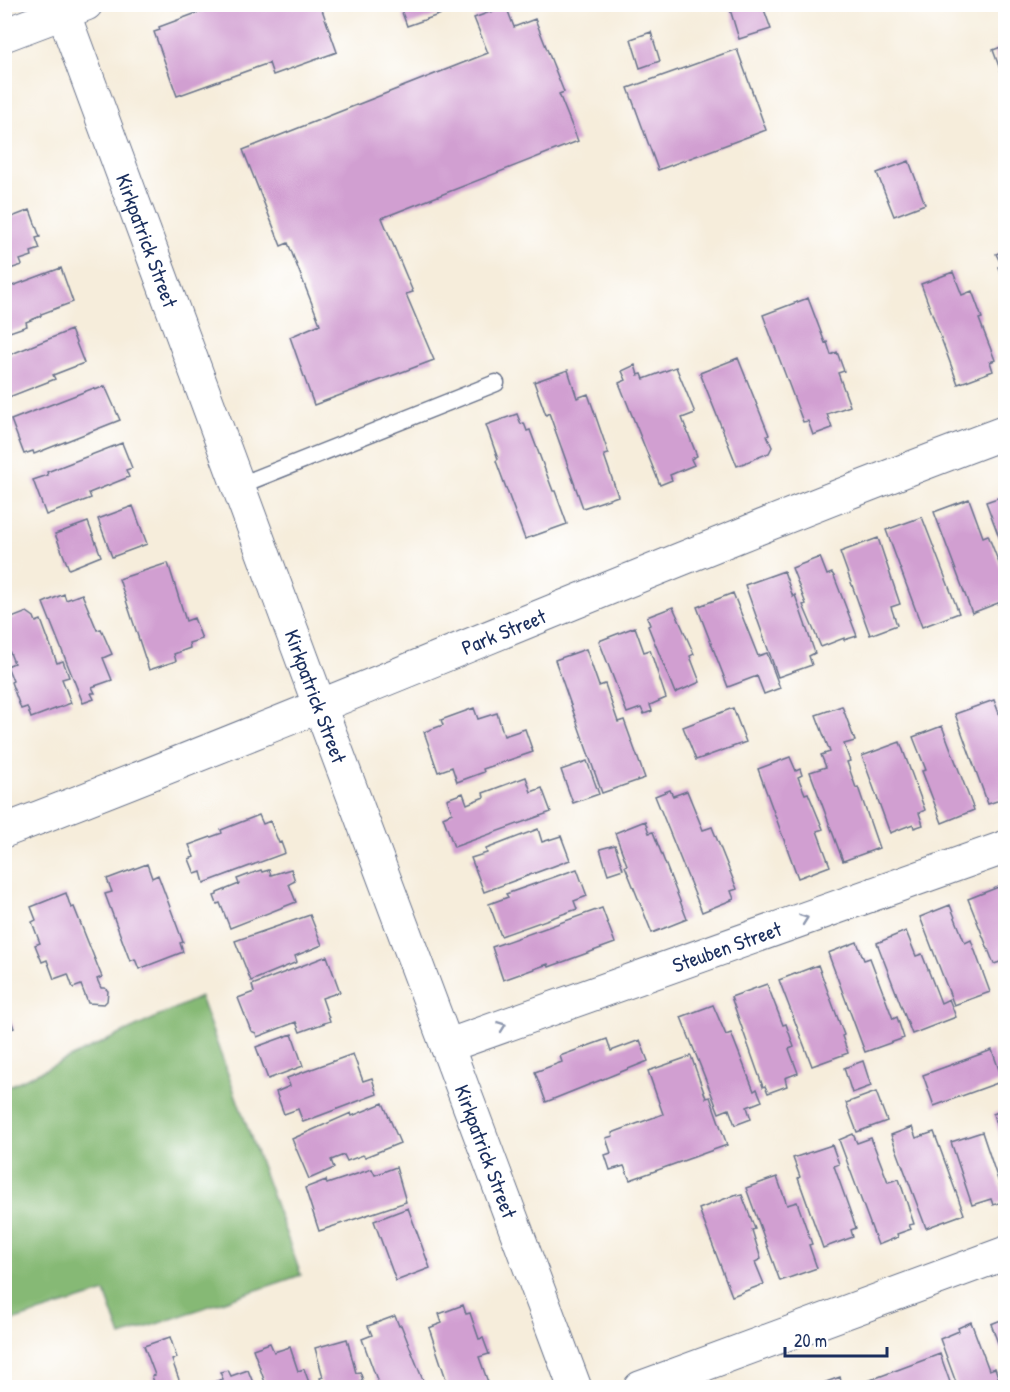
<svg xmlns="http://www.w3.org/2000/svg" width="1010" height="1392" viewBox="0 0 1010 1392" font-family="'Patrick Hand',sans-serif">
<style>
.forest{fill:#86b974;stroke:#507469;stroke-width:1.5}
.building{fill:#d19fd1}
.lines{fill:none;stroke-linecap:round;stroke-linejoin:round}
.lane-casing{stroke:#68728a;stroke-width:19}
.street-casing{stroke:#68728a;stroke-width:35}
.lane{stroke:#fff;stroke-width:16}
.street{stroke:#fff;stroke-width:33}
.oneway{stroke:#8d97ae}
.labels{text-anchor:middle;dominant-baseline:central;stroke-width:4.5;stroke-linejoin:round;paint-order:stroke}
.street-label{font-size:21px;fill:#1b2f5e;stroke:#fff}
</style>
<rect width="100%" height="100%" fill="#fff"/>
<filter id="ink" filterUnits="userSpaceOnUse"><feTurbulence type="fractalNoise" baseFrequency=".0167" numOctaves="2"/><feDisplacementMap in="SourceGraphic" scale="12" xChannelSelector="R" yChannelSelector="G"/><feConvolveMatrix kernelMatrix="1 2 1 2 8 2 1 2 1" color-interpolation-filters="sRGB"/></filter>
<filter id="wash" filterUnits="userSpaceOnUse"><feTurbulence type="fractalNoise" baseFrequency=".008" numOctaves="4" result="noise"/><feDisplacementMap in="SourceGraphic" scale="24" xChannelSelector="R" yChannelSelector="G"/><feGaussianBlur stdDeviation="1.35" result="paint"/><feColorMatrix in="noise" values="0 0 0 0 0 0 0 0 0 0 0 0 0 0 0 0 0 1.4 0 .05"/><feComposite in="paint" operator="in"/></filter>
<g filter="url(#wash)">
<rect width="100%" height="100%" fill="#f6eddb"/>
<path class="forest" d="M 200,997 L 301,1275 L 121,1336 L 105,1292 L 12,1321 L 5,1318 L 5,1088 Z"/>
<g id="blocks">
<path class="building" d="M 225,4 L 320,4 L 337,52 L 273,75 L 269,63 L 177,96 L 154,32 L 160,30 L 159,27 L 210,8 L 211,10 Z
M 399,4 L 445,4 L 447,12 L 407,26 Z
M 735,4 L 762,4 L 771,29 L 739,39 L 729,6 Z
M 506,6 L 514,27 L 535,19 L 564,92 L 559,94 L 578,141 L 382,218 L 413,292 L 406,294 L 434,360 L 314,405 L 290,337 L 320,324 L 288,243 L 281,246 L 243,150 L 488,53 L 474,18 Z
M 651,32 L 660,61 L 640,68 L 631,39 Z
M 1006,45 L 1006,83 L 1005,83 L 993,50 Z
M 737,49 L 766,130 L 658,170 L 628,88 Z
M 4,135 L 10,150 L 4,152 Z
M 909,161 L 925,204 L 894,216 L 877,173 Z
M 30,210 L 40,237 L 36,238 L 40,249 L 31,252 L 32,256 L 20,260 L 22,265 L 4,271 L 4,220 Z
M 1006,250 L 1006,285 L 1005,285 L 998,267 L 1002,266 L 996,254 Z
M 61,268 L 73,302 L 41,314 L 41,316 L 26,322 L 27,326 L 4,334 L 4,289 Z
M 953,272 L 962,295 L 972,291 L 982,318 L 979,319 L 995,360 L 990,362 L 993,371 L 958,384 L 921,284 Z
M 808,298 L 825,343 L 827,342 L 831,355 L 837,352 L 844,371 L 838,373 L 850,406 L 827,414 L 832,428 L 813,435 L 808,421 L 803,422 L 763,315 Z
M 71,330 L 84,363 L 53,375 L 55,379 L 4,399 L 4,357 Z
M 738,358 L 769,435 L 767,436 L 772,447 L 769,453 L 737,466 L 700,373 Z
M 635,365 L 638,375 L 642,374 L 644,379 L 676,367 L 695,413 L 682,418 L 697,456 L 691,459 L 694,465 L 670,475 L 672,480 L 660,485 L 619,383 L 626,380 L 622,371 Z
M 568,370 L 577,398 L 588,394 L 608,452 L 609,454 L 604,455 L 618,496 L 583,508 L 549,413 L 546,415 L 534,382 Z
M 105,386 L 120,420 L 34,454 L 33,451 L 24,454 L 11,420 L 94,388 L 95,390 Z
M 517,414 L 521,424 L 524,423 L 527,431 L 530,430 L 553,491 L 555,491 L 567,524 L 525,539 L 496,461 L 498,459 L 486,425 Z
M 122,443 L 132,468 L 126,470 L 129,477 L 89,493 L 91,498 L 46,515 L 33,480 L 48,475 L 47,472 Z
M 1006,495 L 1006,553 L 1005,553 L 986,502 Z
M 969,499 L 983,537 L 988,535 L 1004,576 L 1001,576 L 1006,589 L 1006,600 L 972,613 L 934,512 Z
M 133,506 L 147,544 L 112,557 L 98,519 Z
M 922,517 L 959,613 L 922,627 L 886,530 Z
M 88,522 L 101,556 L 69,569 L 55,534 Z
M 878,538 L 900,604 L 891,607 L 897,625 L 870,635 L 840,552 Z
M 820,557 L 827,575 L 832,573 L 834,576 L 857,636 L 844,640 L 844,638 L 821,647 L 803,605 L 806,604 L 792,568 Z
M 168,563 L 186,621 L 194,618 L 202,639 L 189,643 L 190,648 L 174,654 L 176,661 L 149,670 L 119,579 Z
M 784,571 L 793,597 L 795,595 L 815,653 L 809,656 L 812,665 L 778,677 L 745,585 Z
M 733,593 L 758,656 L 767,653 L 780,688 L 764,694 L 757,676 L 728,687 L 697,607 Z
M 64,594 L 66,600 L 82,594 L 97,630 L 101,629 L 112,654 L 103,658 L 112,680 L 92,687 L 95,693 L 91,693 L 94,699 L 83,703 L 43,603 Z
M 673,607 L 694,654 L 690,656 L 700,682 L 675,693 L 648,626 L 650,625 L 647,617 Z
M 27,612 L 34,617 L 36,622 L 41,620 L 57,663 L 63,661 L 69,677 L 62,679 L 71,703 L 31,718 L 27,707 L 21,709 L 11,682 L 13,681 L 7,666 L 14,663 L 4,638 L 4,621 Z
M 635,627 L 644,652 L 650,650 L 666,698 L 650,705 L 652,711 L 644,714 L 641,708 L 627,713 L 599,641 Z
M 586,649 L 599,686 L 605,684 L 618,722 L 624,720 L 645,778 L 602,793 L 555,660 Z
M 994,700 L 1006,732 L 1006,737 L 1003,738 L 1006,745 L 1006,798 L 988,804 L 955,714 Z
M 842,706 L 855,741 L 844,744 L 850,761 L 847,762 L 856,788 L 858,787 L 879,848 L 843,861 L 810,772 L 826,767 L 821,755 L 830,752 L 816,715 Z
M 474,708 L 478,719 L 497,713 L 504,736 L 525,729 L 533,752 L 483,769 L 484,772 L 457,782 L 452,767 L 438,772 L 424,732 L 443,725 L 441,720 Z
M 733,708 L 746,742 L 696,760 L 683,727 Z
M 942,726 L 974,810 L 942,823 L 922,771 L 926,770 L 913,737 Z
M 900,742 L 925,810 L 919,813 L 923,825 L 914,828 L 913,824 L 890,833 L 862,756 Z
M 790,757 L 796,771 L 800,769 L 802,775 L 798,777 L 805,794 L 808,793 L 823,829 L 817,831 L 830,866 L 798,878 L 758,769 Z
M 587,761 L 599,794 L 573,803 L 561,770 Z
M 526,777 L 531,792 L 542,788 L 551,812 L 454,847 L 443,817 L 452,813 L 447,799 L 463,793 L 467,804 L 484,797 L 483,793 Z
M 670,790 L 673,796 L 687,791 L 703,830 L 712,827 L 737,889 L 731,891 L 734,899 L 702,912 L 655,796 Z
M 259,815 L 263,824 L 270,821 L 279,843 L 281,842 L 285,853 L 204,883 L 201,872 L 195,874 L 189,859 L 194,857 L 189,845 L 222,833 L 221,830 Z
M 645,821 L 649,833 L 653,832 L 687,919 L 652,933 L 625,866 L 627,865 L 615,833 Z
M 538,829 L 542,842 L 561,836 L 570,860 L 484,892 L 471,858 L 487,853 L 486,849 Z
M 615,845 L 623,869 L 608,874 L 600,849 Z
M 147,864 L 152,878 L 158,875 L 183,942 L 180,943 L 183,952 L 139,969 L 135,959 L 130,961 L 105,894 L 112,892 L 107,879 Z
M 291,869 L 295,881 L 289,884 L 296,902 L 230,928 L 220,903 L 217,904 L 214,896 L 217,895 L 217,893 L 239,884 L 237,879 L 261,870 L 262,872 L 269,870 L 271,875 Z
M 577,869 L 587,896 L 574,901 L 577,909 L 501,936 L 489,904 L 508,897 L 506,894 Z
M 1001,886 L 1006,895 L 1006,960 L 994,964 L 968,899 Z
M 66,893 L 71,908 L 74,907 L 102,977 L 97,979 L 101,988 L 105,988 L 108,991 L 107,1001 L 104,1004 L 88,1003 L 81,985 L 73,988 L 68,974 L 54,979 L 47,960 L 42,962 L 35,945 L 40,943 L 32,922 L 36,920 L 31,907 Z
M 950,905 L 965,943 L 971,940 L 990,992 L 954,1005 L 920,917 Z
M 602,908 L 615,943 L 549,967 L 548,964 L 503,980 L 492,947 Z
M 310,915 L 322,945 L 295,956 L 297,962 L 251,981 L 235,941 Z
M 906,931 L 916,956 L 922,954 L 941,1003 L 949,999 L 956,1017 L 912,1034 L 877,943 Z
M 857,942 L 864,960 L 870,958 L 893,1019 L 897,1017 L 904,1038 L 865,1052 L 828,953 Z
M 327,956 L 340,992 L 322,998 L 330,1021 L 300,1032 L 296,1022 L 257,1037 L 256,1033 L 251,1031 L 238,998 L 254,992 L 252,985 Z
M 818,965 L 844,1035 L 842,1036 L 848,1053 L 812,1066 L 779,980 Z
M 767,984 L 783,1025 L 786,1024 L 794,1047 L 789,1049 L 798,1073 L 785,1078 L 787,1086 L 768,1093 L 765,1086 L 763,1087 L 731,997 Z
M 4,1004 L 14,1028 L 4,1032 Z
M 713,1005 L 726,1035 L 731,1033 L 754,1091 L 757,1089 L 762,1101 L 747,1107 L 751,1119 L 735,1125 L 729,1109 L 719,1113 L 681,1017 Z
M 292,1034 L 303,1066 L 268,1079 L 256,1047 Z
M 607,1039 L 611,1051 L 640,1040 L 648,1061 L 546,1102 L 535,1072 L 562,1062 L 560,1056 Z
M 992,1050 L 1003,1081 L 934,1106 L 923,1075 Z
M 353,1054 L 363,1081 L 372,1078 L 377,1094 L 303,1122 L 298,1109 L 284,1114 L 276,1092 L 290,1086 L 287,1078 Z
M 691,1056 L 706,1098 L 710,1097 L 727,1145 L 630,1180 L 624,1166 L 610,1170 L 605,1155 L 611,1153 L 606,1138 L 613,1136 L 612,1133 L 663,1114 L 648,1071 Z
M 863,1061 L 871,1086 L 852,1093 L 844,1068 Z
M 876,1092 L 887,1121 L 857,1132 L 846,1103 Z
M 383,1103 L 400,1143 L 365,1157 L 363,1155 L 347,1161 L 344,1155 L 331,1160 L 334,1168 L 309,1179 L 292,1139 L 351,1113 L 352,1116 Z
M 1006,1109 L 1006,1154 L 1005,1154 L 993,1114 Z
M 912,1127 L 916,1138 L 934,1132 L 964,1214 L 926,1228 L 891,1135 Z
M 982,1132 L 1005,1201 L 993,1205 L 991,1199 L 972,1205 L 951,1142 Z
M 853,1134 L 857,1143 L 871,1138 L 888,1182 L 899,1179 L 914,1224 L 909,1225 L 911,1229 L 897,1234 L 898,1237 L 878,1245 L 839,1140 Z
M 832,1145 L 839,1164 L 834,1166 L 856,1228 L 851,1230 L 853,1237 L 823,1248 L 798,1178 L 800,1177 L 793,1158 Z
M 396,1167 L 406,1202 L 319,1231 L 305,1188 L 326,1180 L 327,1184 L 372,1169 L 375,1175 Z
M 777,1177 L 787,1205 L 797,1202 L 812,1244 L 809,1245 L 817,1268 L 780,1281 L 746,1188 Z
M 737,1194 L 738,1196 L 742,1195 L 755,1229 L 752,1230 L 761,1259 L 755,1262 L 764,1284 L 732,1296 L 699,1209 Z
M 408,1208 L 430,1268 L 396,1281 L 374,1221 Z
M 463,1305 L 466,1314 L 470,1313 L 479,1339 L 483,1338 L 489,1354 L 479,1357 L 489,1385 L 487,1385 L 488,1388 L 449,1388 L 429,1328 L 442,1323 L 439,1314 Z
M 395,1316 L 399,1326 L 401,1325 L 426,1388 L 380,1388 L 362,1339 L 372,1335 L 368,1326 Z
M 1006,1318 L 1006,1362 L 1005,1362 L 991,1324 Z
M 971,1322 L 989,1370 L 995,1368 L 1002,1388 L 958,1388 L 940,1339 L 959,1331 L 958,1328 Z
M 170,1337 L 177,1358 L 172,1360 L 182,1388 L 156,1388 L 152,1376 L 155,1375 L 144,1346 Z
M 347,1339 L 356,1373 L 360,1372 L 363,1380 L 360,1381 L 361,1388 L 323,1388 L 320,1378 L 323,1377 L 315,1348 Z
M 270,1343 L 274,1352 L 290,1347 L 298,1371 L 304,1369 L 311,1388 L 267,1388 L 253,1349 Z
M 940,1354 L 951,1385 L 944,1388 L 849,1388 Z
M 228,1370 L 231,1376 L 248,1370 L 255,1388 L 210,1388 L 208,1384 L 223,1379 L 220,1372 Z
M 840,1377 L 843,1388 L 812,1388 L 812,1387 Z"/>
</g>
</g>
<g filter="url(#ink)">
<use href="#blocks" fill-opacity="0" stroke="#68728a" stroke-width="1.5"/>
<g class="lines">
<defs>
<path id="lane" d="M 238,486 L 496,383"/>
<g id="street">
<path id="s1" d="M 60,4 L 320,707 L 575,1388"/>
<path d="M 4,35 L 86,4"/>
<path id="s2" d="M 4,831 C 340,703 669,558 1006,432"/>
<path id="s3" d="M 447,1046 L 1006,847"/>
<path d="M 640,1388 L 1006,1253"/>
</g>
</defs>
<use href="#lane" class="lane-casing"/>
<use href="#street" class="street-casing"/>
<use href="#lane" class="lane"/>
<use href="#street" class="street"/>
</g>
<defs><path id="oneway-chevron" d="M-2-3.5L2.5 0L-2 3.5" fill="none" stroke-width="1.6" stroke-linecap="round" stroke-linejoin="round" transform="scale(1.5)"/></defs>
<g class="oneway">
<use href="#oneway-chevron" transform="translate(804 919) rotate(-20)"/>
<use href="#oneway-chevron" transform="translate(502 1026) rotate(-20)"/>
</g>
</g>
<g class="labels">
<g class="street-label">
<text stroke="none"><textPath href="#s1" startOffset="252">Kirkpatrick Street</textPath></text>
<text stroke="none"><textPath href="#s2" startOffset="538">Park Street</textPath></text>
<text stroke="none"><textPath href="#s1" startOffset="738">Kirkpatrick Street</textPath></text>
<text stroke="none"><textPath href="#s3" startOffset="297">Steuben Street</textPath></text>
<text stroke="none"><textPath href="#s1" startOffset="1224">Kirkpatrick Street</textPath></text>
</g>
</g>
<rect width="1010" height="1392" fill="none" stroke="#fff" stroke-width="24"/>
<path d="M785 1347v9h102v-9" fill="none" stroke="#1b2f5e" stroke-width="3"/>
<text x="794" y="1347" font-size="18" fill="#1b2f5e" stroke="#ffffff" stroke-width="4.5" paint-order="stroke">20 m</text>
</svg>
